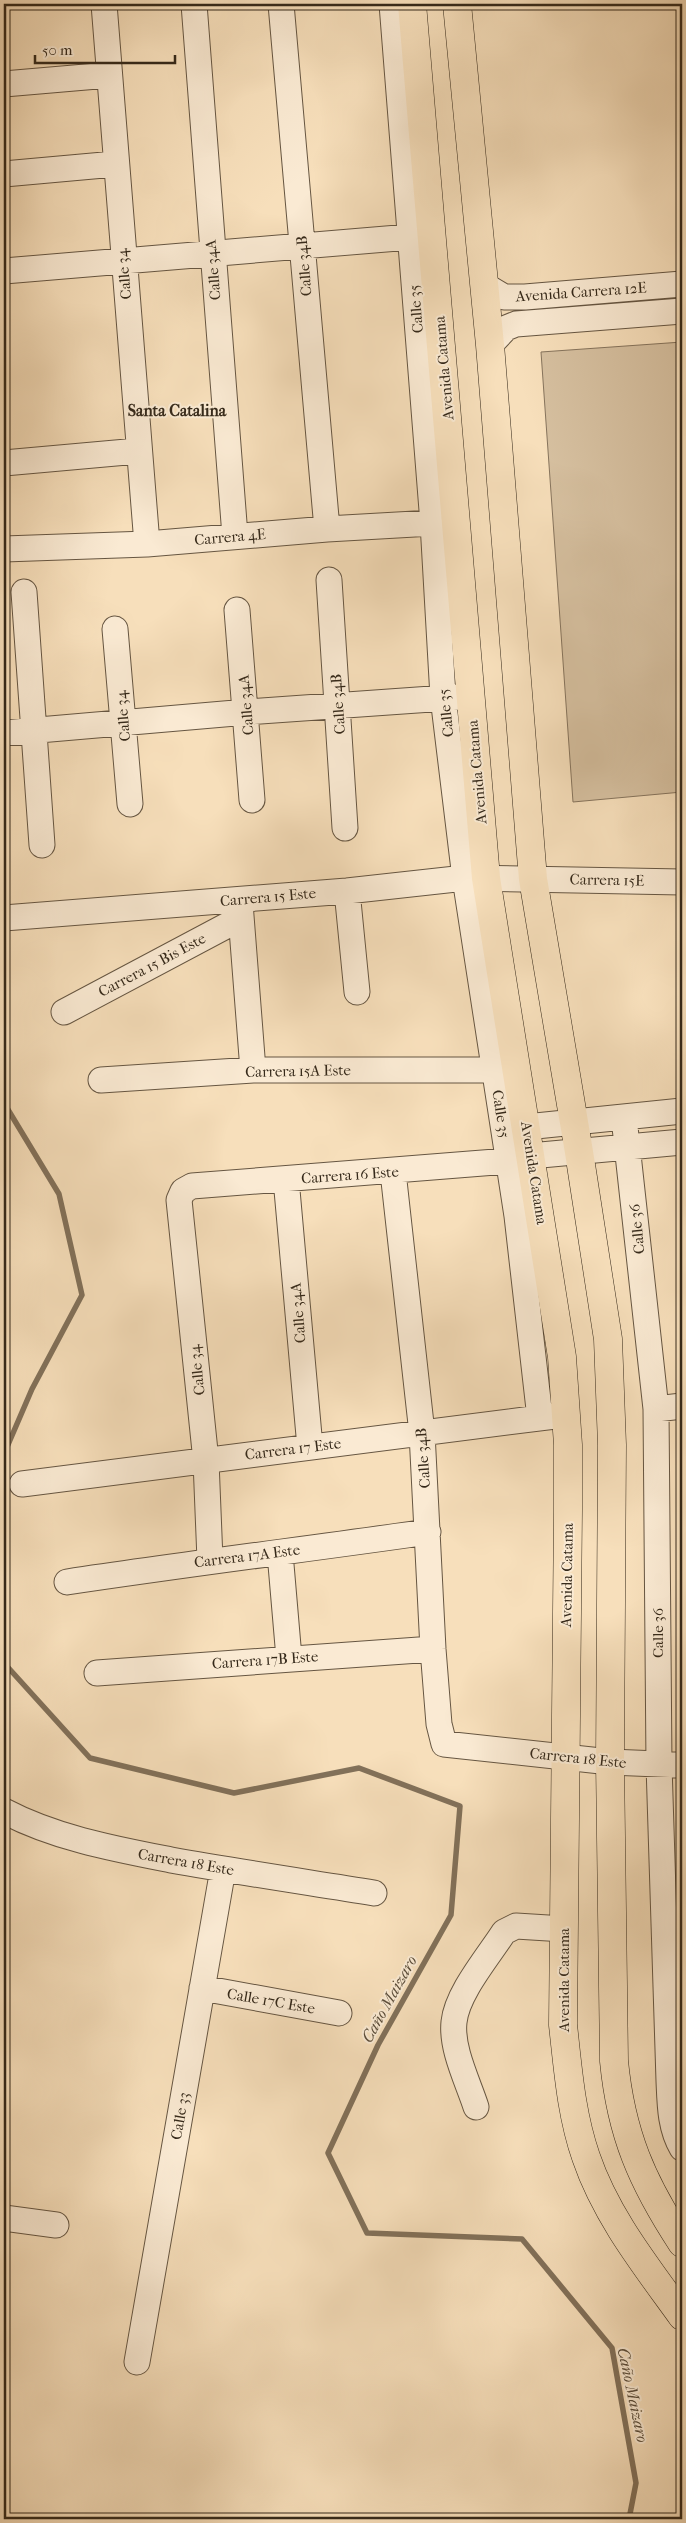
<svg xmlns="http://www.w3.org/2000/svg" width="686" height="2523" viewBox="0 0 686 2523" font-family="'IM FELL French Canon',serif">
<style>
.green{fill:#d6c0a0;stroke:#86745d}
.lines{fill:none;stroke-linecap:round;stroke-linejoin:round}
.stream{stroke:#82715a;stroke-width:5.5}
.minor-casing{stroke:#665642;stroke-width:27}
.major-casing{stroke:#35291a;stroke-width:29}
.minor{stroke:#faead3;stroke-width:25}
.major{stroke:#f7dfbb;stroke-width:28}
.labels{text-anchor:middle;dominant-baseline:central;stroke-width:4;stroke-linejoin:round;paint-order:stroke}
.street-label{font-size:15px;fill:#35291a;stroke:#faead3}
.neighbourhood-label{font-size:16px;font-weight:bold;fill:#35291a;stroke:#faead3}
.water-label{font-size:16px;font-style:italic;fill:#5b4d3a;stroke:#faead3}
</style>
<rect width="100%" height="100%" fill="#f7dfbb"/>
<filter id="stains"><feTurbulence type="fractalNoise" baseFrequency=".004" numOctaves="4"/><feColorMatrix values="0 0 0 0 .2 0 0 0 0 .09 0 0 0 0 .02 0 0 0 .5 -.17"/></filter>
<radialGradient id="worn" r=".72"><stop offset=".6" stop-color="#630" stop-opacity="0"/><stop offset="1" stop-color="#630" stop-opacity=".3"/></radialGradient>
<path class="green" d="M 682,342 L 682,792 L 573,802 L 541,352 Z"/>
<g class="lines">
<path class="stream" d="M 4,1103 L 59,1194 L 82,1295 L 32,1389 L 4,1454
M 4,1663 L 90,1758 L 234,1793 L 359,1768 L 460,1806 L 451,1915 L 378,2045 L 328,2153 L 367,2233 L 522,2239 L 612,2348 L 636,2483 L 629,2519"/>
<defs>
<path id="minor" d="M 104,4 L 147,544
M 194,4 L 235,536
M 281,4 L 327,529
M 392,4 L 433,523 L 443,697 L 465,878 L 517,1216 L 540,1418
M 4,84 L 109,75
M 4,174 L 115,164
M 4,271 L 410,237
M 484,285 L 504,297 L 525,297 L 682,284
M 490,345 L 506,328 L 516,324 L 682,311
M 4,463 L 138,451
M 4,549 L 147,544 L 327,529 L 450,522
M 329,580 L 345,828
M 24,592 L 42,845
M 237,610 L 252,800
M 115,629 L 130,804
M 4,733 L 247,712 L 460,697
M 347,891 L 357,992
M 240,903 L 253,1070
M 4,918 L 347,891 L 465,878 L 682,882
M 64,1012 L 241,918
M 101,1080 L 253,1070 L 494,1070
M 624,1118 L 656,1409 L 659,1765 L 669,2081 C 670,2104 670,2128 682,2148
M 526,1127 L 682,1111
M 530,1156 L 682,1142
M 393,1172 L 422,1433 L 433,1649 L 439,1724 L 444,1744 L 610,1762 L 682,1765
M 286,1179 L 310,1447
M 656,1409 L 682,1406
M 22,1484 L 555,1416
M 280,1553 L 289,1658
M 210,1560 L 206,1461 L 179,1200 L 183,1191 L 192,1186 L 508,1161
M 67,1582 C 187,1564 308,1549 428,1532
M 97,1673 L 433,1649
M 4,1811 C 55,1838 115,1849 171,1860 C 238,1872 306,1882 374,1893
M 202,1988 L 339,2013
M 476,2107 C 468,2082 451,2049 454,2022 C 457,1993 488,1957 504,1932 L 516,1926 L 564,1929
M 4,2218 L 56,2225
M 137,2362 L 223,1869"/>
<path id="major" d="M 412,4 L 486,878 L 562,1357 L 568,1445 L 568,1510 L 563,2025 C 568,2069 571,2114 586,2157 C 606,2216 646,2266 682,2316
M 457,4 L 490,345 L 533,879 L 579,1152 L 608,1339 L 612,1445 L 610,1762 L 614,2061 C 621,2134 642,2182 682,2243"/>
</defs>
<use href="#minor" class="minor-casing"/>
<use href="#major" class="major-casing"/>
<use href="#minor" class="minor"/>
<use href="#major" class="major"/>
</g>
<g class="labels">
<g class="street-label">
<text transform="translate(304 266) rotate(-95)">Calle 34B</text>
<text transform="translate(213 270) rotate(-95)">Calle 34A</text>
<text transform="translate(124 274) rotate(-95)">Calle 34</text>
<text transform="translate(581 292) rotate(-4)">Avenida Carrera 12E</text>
<text transform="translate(416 309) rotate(-95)">Calle 35</text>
<text transform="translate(444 368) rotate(-95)">Avenida Catama</text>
<text transform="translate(230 537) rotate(-5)">Carrera 4E</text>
<text transform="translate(338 704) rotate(-94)">Calle 34B</text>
<text transform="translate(246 705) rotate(-95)">Calle 34A</text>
<text transform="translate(446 713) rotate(-96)">Calle 35</text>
<text transform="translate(123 716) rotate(-95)">Calle 34</text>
<text transform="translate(477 772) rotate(-95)">Avenida Catama</text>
<text transform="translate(607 880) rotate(1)">Carrera 15E</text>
<text transform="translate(268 897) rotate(-5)">Carrera 15 Este</text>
<text transform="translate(152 965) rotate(-28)">Carrera 15 Bis Este</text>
<text transform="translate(298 1071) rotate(-1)">Carrera 15A Este</text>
<text transform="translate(501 1114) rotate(81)">Calle 35</text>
<text transform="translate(534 1173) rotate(81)">Avenida Catama</text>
<text transform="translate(350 1175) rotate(-4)">Carrera 16 Este</text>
<text transform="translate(637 1229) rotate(-96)">Calle 36</text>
<text transform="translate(298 1313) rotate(-95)">Calle 34A</text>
<text transform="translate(197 1370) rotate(-96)">Calle 34</text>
<text transform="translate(293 1449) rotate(-7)">Carrera 17 Este</text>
<text transform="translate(423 1458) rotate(-94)">Calle 34B</text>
<text transform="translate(247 1556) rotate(-7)">Carrera 17A Este</text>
<text transform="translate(567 1575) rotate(-89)">Avenida Catama</text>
<text transform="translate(658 1633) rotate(-90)">Calle 36</text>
<text transform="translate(265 1660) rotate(-4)">Carrera 17B Este</text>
<text transform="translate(578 1758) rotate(6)">Carrera 18 Este</text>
<text transform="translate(186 1862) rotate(10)">Carrera 18 Este</text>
<text transform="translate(564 1980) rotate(-90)">Avenida Catama</text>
<text transform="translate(271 2001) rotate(10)">Calle 17C Este</text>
<text transform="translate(180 2116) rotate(-80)">Calle 33</text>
</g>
<g class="neighbourhood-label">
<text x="177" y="410">Santa Catalina</text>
</g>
<g class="water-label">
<text transform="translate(389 1999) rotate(-61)">Caño Maizaro</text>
<text transform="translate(633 2395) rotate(78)">Caño Maizaro</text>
</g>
</g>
<rect width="686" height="2523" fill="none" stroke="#f7dfbb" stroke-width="20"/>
<rect x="5" y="5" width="676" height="2513" fill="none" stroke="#35291a" stroke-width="2.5"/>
<rect x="10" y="10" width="666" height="2503" fill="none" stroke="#35291a"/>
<path d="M35 55v8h140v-8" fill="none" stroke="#35291a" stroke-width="2.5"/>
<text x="42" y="55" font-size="15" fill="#35291a" stroke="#faead3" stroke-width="4" paint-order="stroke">50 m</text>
<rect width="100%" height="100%" filter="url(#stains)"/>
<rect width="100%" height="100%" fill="url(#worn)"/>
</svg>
